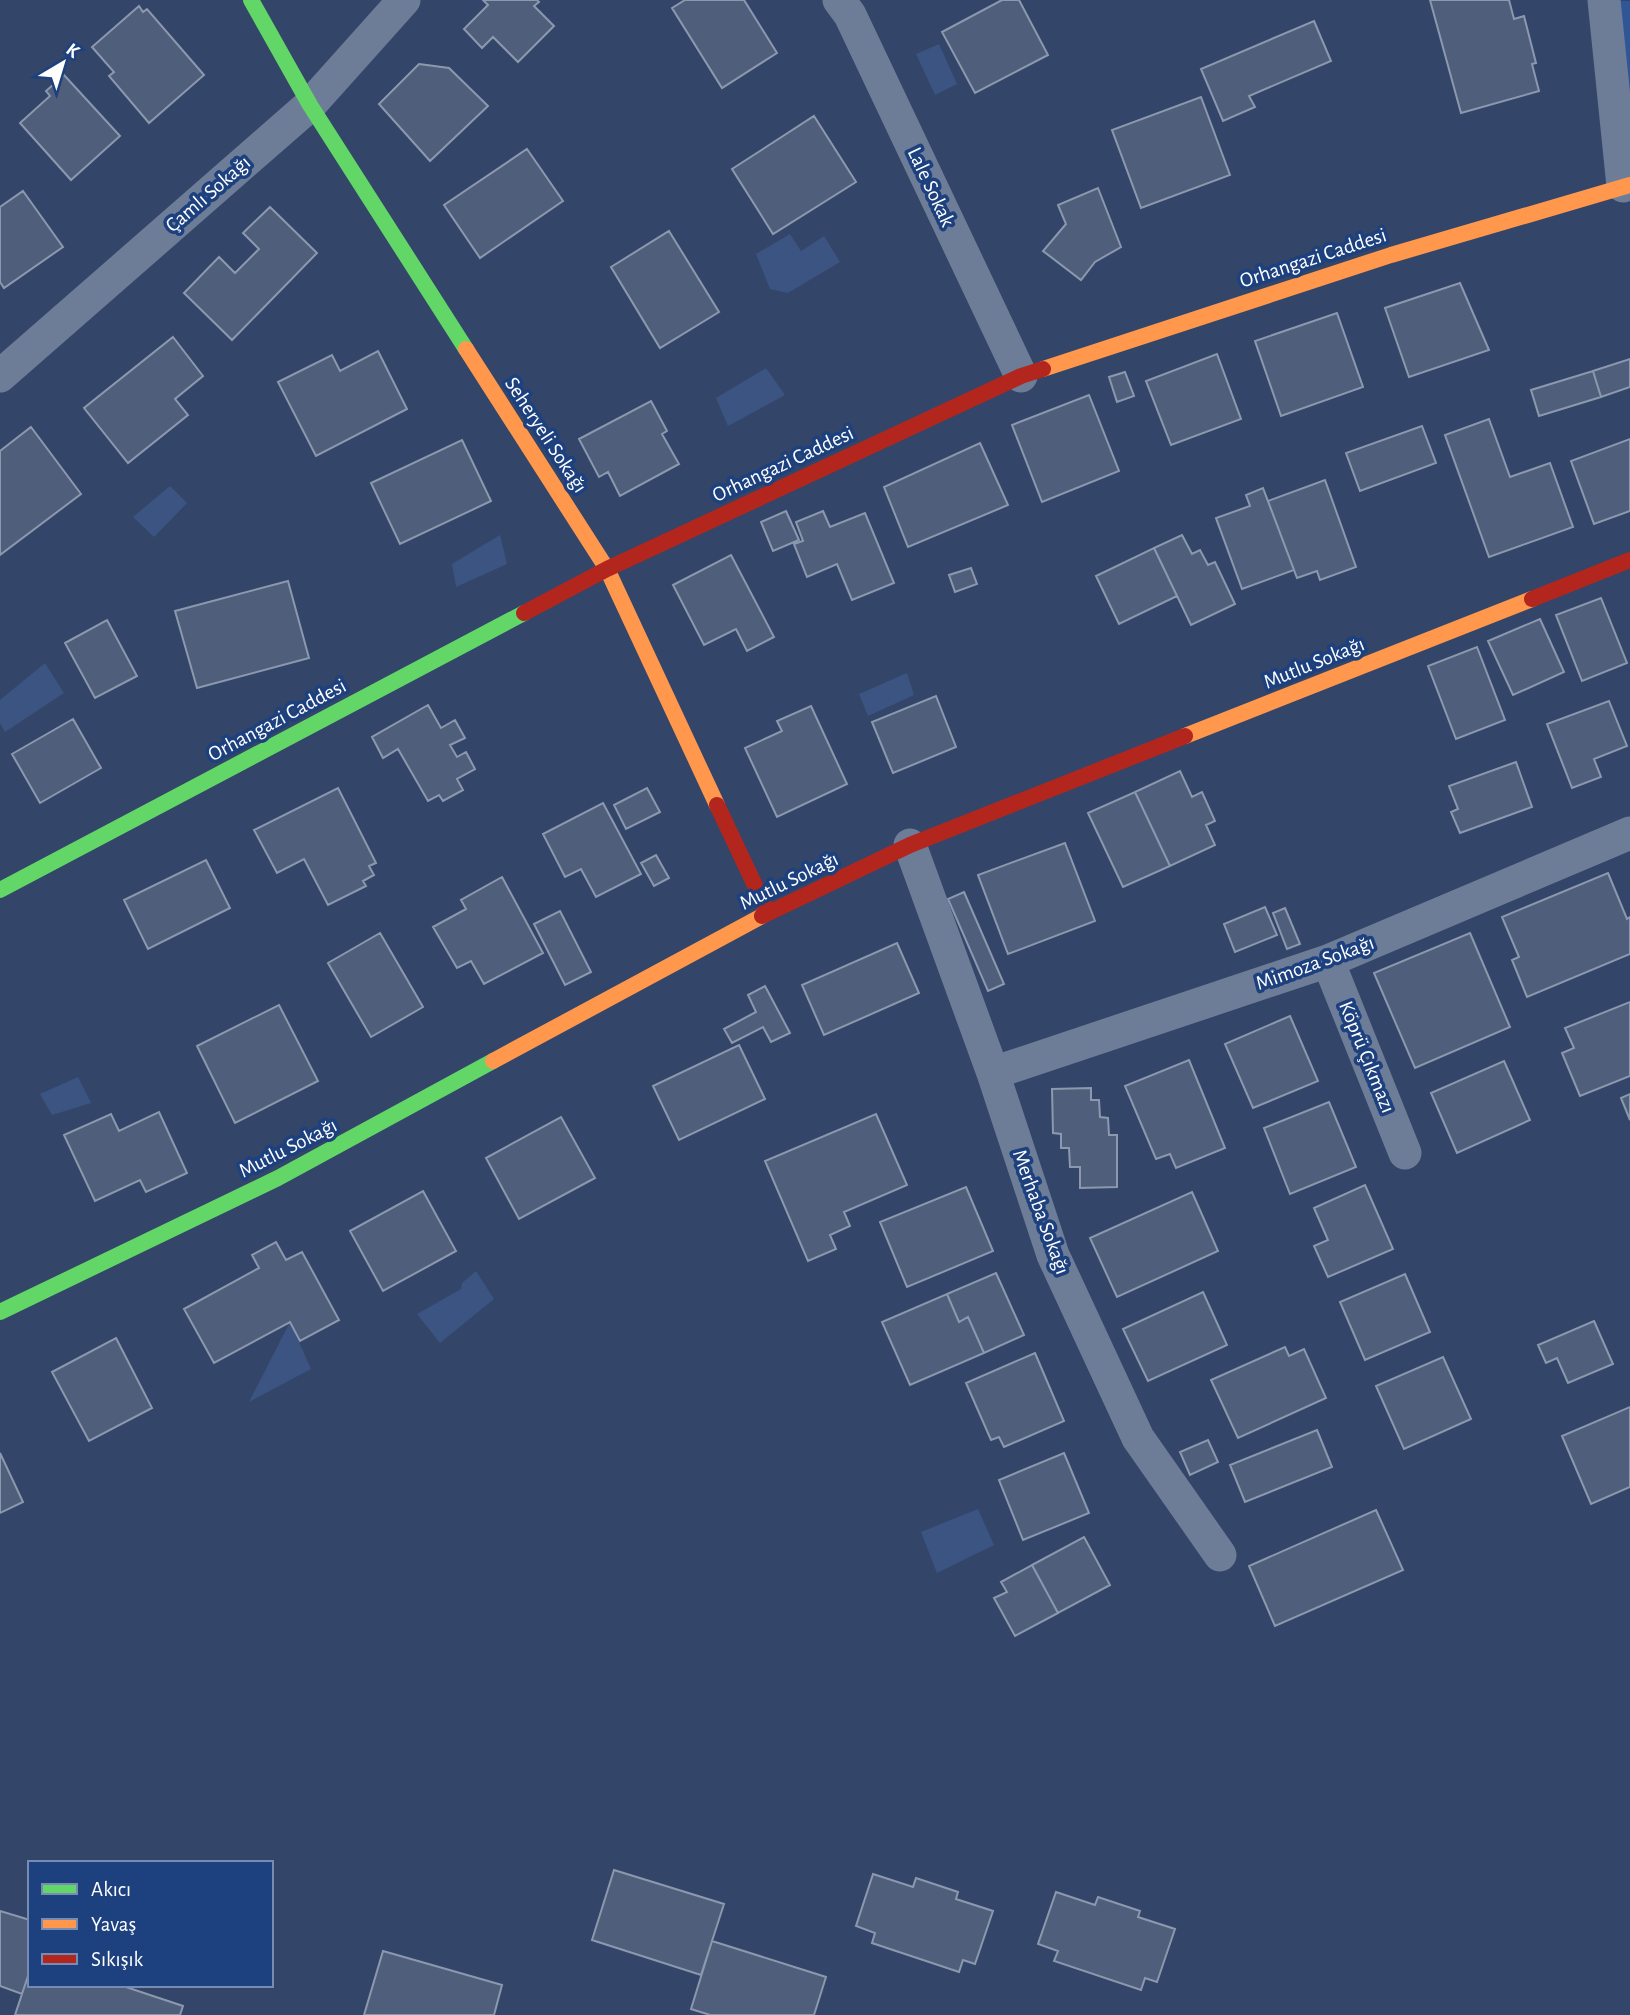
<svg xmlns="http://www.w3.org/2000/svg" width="1630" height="2015" viewBox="0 0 1630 2015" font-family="'Alegreya Sans',sans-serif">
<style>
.green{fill:#305696}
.water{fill:#3b5482}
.building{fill:#4f5f7b;stroke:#8c98ae;stroke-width:2}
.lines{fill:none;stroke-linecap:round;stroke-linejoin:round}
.street{stroke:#6e7d97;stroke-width:33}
.fast{stroke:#63d668;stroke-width:16}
.slow{stroke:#ff974d;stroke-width:16}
.jam{stroke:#b3261e;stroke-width:16}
.labels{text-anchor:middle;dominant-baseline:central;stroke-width:7;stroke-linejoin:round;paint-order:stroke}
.street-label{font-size:21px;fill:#fff;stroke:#1d407f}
</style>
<rect width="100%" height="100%" fill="#334669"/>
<path class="green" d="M 1617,1 L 1630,1 L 1630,118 Z"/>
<path class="water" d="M 939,44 L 957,84 L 935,95 L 916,54 Z
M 790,234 L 801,251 L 824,236 L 840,262 L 788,293 L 770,289 L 756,254 Z
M 766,368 L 785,395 L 728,426 L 716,398 Z
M 170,486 L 187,503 L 154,537 L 133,517 Z
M 500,535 L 507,564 L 456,587 L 452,564 Z
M 45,663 L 64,693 L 5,732 L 0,723 L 0,700 Z
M 907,673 L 914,695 L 868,716 L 859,694 Z
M 78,1077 L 91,1103 L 52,1115 L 40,1094 Z
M 476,1271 L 494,1299 L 440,1343 L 417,1314 L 461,1289 L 462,1283 Z
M 290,1322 L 311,1369 L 249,1402 Z
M 978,1509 L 994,1545 L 937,1573 L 921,1532 Z"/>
<path class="building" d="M 483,0 L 537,0 L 539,2 L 534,6 L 554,26 L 518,62 L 493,37 L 482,48 L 464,29 L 488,5 Z
M 685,0 L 744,0 L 777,53 L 722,88 L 672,8 Z
M 1002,0 L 1019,0 L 1048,55 L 975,93 L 942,32 Z
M 1430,0 L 1509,0 L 1514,19 L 1524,16 L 1536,63 L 1532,64 L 1539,91 L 1461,113 Z
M 139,6 L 143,12 L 147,9 L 204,75 L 149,123 L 109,76 L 114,72 L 92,47 Z
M 1314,21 L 1331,61 L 1249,96 L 1255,107 L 1223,121 L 1201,69 Z
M 419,64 L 449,68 L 488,106 L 430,161 L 379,104 Z
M 64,75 L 120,136 L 71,180 L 20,123 L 50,96 L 46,91 Z
M 1201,97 L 1230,175 L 1141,208 L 1112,130 Z
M 814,116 L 856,182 L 773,234 L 732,169 Z
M 527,149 L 563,201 L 480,258 L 444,205 Z
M 1098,188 L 1121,247 L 1095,262 L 1081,280 L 1043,251 L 1066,224 L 1058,205 Z
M 23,191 L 63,247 L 4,288 L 0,282 L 0,207 Z
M 270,207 L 317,253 L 232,340 L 184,293 L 219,257 L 235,273 L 259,249 L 243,233 Z
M 669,231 L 719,312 L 660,348 L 611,267 Z
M 1460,283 L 1489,350 L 1409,377 L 1385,308 Z
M 1337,313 L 1363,387 L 1281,416 L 1255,341 Z
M 173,337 L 203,376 L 175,399 L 188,415 L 128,463 L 84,408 Z
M 378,351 L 407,409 L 316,456 L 278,382 L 332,355 L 340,371 Z
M 1217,354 L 1241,419 L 1171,445 L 1146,381 Z
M 1630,359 L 1630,387 L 1601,397 L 1593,371 Z
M 1593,371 L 1601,397 L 1539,416 L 1531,390 Z
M 1125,372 L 1134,396 L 1117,402 L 1109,377 Z
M 1089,395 L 1119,471 L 1042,502 L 1012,425 Z
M 651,401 L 667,431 L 662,434 L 679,464 L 620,496 L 608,472 L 599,477 L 579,439 Z
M 1489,419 L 1510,477 L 1550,463 L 1573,527 L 1489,557 L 1445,435 Z
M 1422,426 L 1436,463 L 1360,491 L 1346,453 Z
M 31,427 L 81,494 L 0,555 L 0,451 Z
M 1630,439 L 1630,511 L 1594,524 L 1571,461 Z
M 462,440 L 491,501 L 400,544 L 371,483 Z
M 980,443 L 1008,505 L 908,547 L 884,487 Z
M 1325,480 L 1356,567 L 1320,580 L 1317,571 L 1297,578 L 1268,501 Z
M 1263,488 L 1294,570 L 1242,589 L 1216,518 L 1250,506 L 1246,495 Z
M 786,511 L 799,540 L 773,551 L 761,522 Z
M 823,511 L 830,527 L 865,513 L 894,583 L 852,600 L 837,564 L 807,577 L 794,544 L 803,541 L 796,522 Z
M 1182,535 L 1192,554 L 1200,550 L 1208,565 L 1215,562 L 1235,604 L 1191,625 L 1154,548 Z
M 1154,548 L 1177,596 L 1119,624 L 1096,576 Z
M 731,555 L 774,637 L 747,651 L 736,629 L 704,645 L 673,585 Z
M 971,568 L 977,584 L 955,592 L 949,575 Z
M 288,581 L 309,658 L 197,688 L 175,611 Z
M 1601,598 L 1627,663 L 1582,681 L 1556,615 Z
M 1540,619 L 1564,672 L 1513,695 L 1488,641 Z
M 107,620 L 137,676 L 95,698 L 65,643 Z
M 1477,647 L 1505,720 L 1456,739 L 1428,666 Z
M 936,696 L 956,747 L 893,773 L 872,722 Z
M 1609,701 L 1627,746 L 1594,759 L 1601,777 L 1572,788 L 1547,724 Z
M 428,705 L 441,728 L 455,720 L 465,738 L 450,745 L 457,757 L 466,752 L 475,769 L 457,779 L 463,790 L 443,801 L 439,795 L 428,801 L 398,749 L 383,758 L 372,737 Z
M 811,706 L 847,784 L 777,817 L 745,748 L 782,731 L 777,721 Z
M 73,719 L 101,768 L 40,803 L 12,754 Z
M 1516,762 L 1532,807 L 1460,833 L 1451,812 L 1458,809 L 1449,786 Z
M 1180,771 L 1192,797 L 1202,792 L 1215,821 L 1206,825 L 1215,845 L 1170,866 L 1135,792 Z
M 338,788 L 376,863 L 369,866 L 374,875 L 363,881 L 366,886 L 328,905 L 304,859 L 277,873 L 254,830 Z
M 647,788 L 660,812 L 626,829 L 614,805 Z
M 1135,792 L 1170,866 L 1123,887 L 1088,813 Z
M 603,803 L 641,874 L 596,897 L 581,869 L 565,877 L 543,834 Z
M 1065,843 L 1095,921 L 1008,954 L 978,875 Z
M 656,855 L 669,878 L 654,886 L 641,863 Z
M 206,860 L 230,908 L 148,949 L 124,900 Z
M 1608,873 L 1627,919 L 1630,917 L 1630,954 L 1527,997 L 1512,960 L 1519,957 L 1502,917 Z
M 502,877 L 543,953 L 484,984 L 471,961 L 457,968 L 433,927 L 466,909 L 461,900 Z
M 964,892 L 1004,984 L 988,991 L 948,899 Z
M 1265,907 L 1277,935 L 1235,952 L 1224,924 Z
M 1285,908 L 1300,944 L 1287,949 L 1273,913 Z
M 560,911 L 591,972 L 565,985 L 534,924 Z
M 380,933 L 423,1007 L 371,1037 L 328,963 Z
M 1470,933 L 1510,1027 L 1415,1068 L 1374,973 Z
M 897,943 L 919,993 L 824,1035 L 802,985 Z
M 765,986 L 790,1033 L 771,1042 L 763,1027 L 732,1043 L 724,1029 L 756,1012 L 748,995 Z
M 1630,1002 L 1630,1076 L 1580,1096 L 1562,1053 L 1574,1048 L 1565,1028 Z
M 279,1005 L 318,1081 L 235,1123 L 197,1046 Z
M 1290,1016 L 1318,1081 L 1253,1108 L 1225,1044 Z
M 739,1045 L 765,1099 L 679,1140 L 653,1086 Z
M 1189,1060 L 1225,1148 L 1176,1168 L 1170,1154 L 1156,1159 L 1125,1086 Z
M 1504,1061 L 1530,1120 L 1457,1153 L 1431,1093 Z
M 1091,1088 L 1091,1100 L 1099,1100 L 1100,1117 L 1108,1118 L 1109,1135 L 1117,1135 L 1117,1187 L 1080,1188 L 1080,1167 L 1070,1167 L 1069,1148 L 1061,1148 L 1061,1134 L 1053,1133 L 1052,1089 Z
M 1630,1094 L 1630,1120 L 1621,1098 Z
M 1329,1102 L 1356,1167 L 1290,1194 L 1264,1128 Z
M 159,1112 L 187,1173 L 146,1192 L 140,1180 L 95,1201 L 64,1135 L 111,1114 L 119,1131 Z
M 876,1114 L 907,1185 L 844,1212 L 850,1226 L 830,1235 L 836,1249 L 808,1261 L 765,1161 Z
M 561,1117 L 595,1178 L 519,1219 L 486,1158 Z
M 1365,1185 L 1393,1249 L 1328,1277 L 1314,1246 L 1328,1240 L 1314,1208 Z
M 966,1187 L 993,1251 L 907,1287 L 880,1222 Z
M 423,1191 L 456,1251 L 383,1291 L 350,1231 Z
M 1192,1192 L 1218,1251 L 1117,1297 L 1090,1238 Z
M 276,1242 L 286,1260 L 302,1252 L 339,1320 L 300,1341 L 290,1322 L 214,1363 L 184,1309 L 259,1268 L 252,1255 Z
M 996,1273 L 1024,1335 L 984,1353 L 968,1317 L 959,1322 L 947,1294 Z
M 1405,1274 L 1430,1332 L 1365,1360 L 1340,1302 Z
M 1203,1292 L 1227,1345 L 1148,1381 L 1123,1329 Z
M 947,1294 L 959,1322 L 968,1317 L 984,1353 L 910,1385 L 882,1322 Z
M 1594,1321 L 1613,1364 L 1568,1383 L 1557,1358 L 1546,1363 L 1538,1345 Z
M 116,1338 L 152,1408 L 89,1441 L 52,1372 Z
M 1285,1347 L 1289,1356 L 1304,1349 L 1326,1398 L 1238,1438 L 1211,1380 Z
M 1035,1353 L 1064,1421 L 1004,1447 L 999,1437 L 991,1440 L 966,1383 Z
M 1443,1357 L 1471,1419 L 1404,1449 L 1376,1386 Z
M 1630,1407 L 1630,1487 L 1591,1504 L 1562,1436 Z
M 1317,1430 L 1332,1467 L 1245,1502 L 1230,1465 Z
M 1208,1440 L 1218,1462 L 1190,1475 L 1180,1452 Z
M 0,1453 L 23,1502 L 0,1513 Z
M 1064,1453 L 1089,1513 L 1023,1540 L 999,1480 Z
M 1376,1510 L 1403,1570 L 1275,1626 L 1249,1566 Z
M 1084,1537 L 1110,1585 L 1058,1613 L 1032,1565 Z
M 1032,1565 L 1058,1613 L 1015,1636 L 994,1598 L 1007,1592 L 1001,1582 Z
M 614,1870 L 724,1904 L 701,1975 L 592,1940 Z
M 873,1874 L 913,1887 L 916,1878 L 958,1892 L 956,1899 L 993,1911 L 975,1964 L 963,1960 L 959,1972 L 872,1943 L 875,1933 L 856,1926 Z
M 1056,1892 L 1095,1905 L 1098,1897 L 1140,1911 L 1138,1917 L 1175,1929 L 1157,1982 L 1145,1978 L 1141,1990 L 1054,1961 L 1058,1951 L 1038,1944 Z
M 0,1911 L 30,1920 L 30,1970 L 22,1994 L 0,1986 Z
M 712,1941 L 826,1977 L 814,2015 L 710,2015 L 691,2009 Z
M 383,1951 L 502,1985 L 494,2015 L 364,2015 Z
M 30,1970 L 30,1985 L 120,1985 L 183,2006 L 180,2015 L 15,2015 Z"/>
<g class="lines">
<path class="street" d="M 839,0 L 850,15 L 1021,376
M 1604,0 L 1623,186
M 0,376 L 310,105 L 404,0
M 910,845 L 993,1073 L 1053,1255 L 1138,1438 L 1220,1555
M 1328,961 L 1405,1153
M 993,1073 L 1328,961 L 1630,833"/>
<path class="fast" d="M 251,0 L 310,105 L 466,349
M 0,890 L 524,613
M 0,1312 L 278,1178 L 493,1061"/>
<path class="slow" d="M 466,349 L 607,569 L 717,805
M 1043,369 L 1391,255 L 1630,185
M 1185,736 L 1532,599
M 493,1061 L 762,916"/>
<path class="jam" d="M 1532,599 L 1630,560
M 524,613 L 607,569 L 1021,376 L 1043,369
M 717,805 L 768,913
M 762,916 L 910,845 L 1185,736"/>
</g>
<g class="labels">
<g class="street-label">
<text transform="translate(931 187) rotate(65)">Lale Sokak</text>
<text transform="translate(208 194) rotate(-41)">Çamlı Sokağı</text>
<text transform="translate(1313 258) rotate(-18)">Orhangazi Caddesi</text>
<text transform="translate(546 435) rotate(57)">Seheryeli Sokağı</text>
<text transform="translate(783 464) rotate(-25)">Orhangazi Caddesi</text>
<text transform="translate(1314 663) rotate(-22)">Mutlu Sokağı</text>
<text transform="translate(277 720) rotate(-28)">Orhangazi Caddesi</text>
<text transform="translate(789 881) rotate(-26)">Mutlu Sokağı</text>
<text transform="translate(1315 963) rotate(-20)">Mimoza Sokağı</text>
<text transform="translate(1367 1057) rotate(68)">Köprü Çıkmazı</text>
<text transform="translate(288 1148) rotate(-27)">Mutlu Sokağı</text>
<text transform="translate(1041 1212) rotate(70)">Merhaba Sokağı</text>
</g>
</g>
<rect x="28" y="1861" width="245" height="126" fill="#1d407f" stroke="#778cb2" stroke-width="2"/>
<rect x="42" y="1884" width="35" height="10" fill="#63d668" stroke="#778cb2" stroke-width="2"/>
<text x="91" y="1896" font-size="21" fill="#ffffff">Akıcı</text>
<rect x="42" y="1919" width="35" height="10" fill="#ff974d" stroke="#778cb2" stroke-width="2"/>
<text x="91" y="1931" font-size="21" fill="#ffffff">Yavaş</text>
<rect x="42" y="1954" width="35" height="10" fill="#b3261e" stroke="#778cb2" stroke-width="2"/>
<text x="91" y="1966" font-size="21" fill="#ffffff">Sıkışık</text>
<g transform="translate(63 63) rotate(38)" stroke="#1d407f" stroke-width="5" paint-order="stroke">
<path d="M0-5L12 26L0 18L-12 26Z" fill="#ffffff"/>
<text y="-10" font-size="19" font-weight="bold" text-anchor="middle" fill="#ffffff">K</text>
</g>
</svg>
